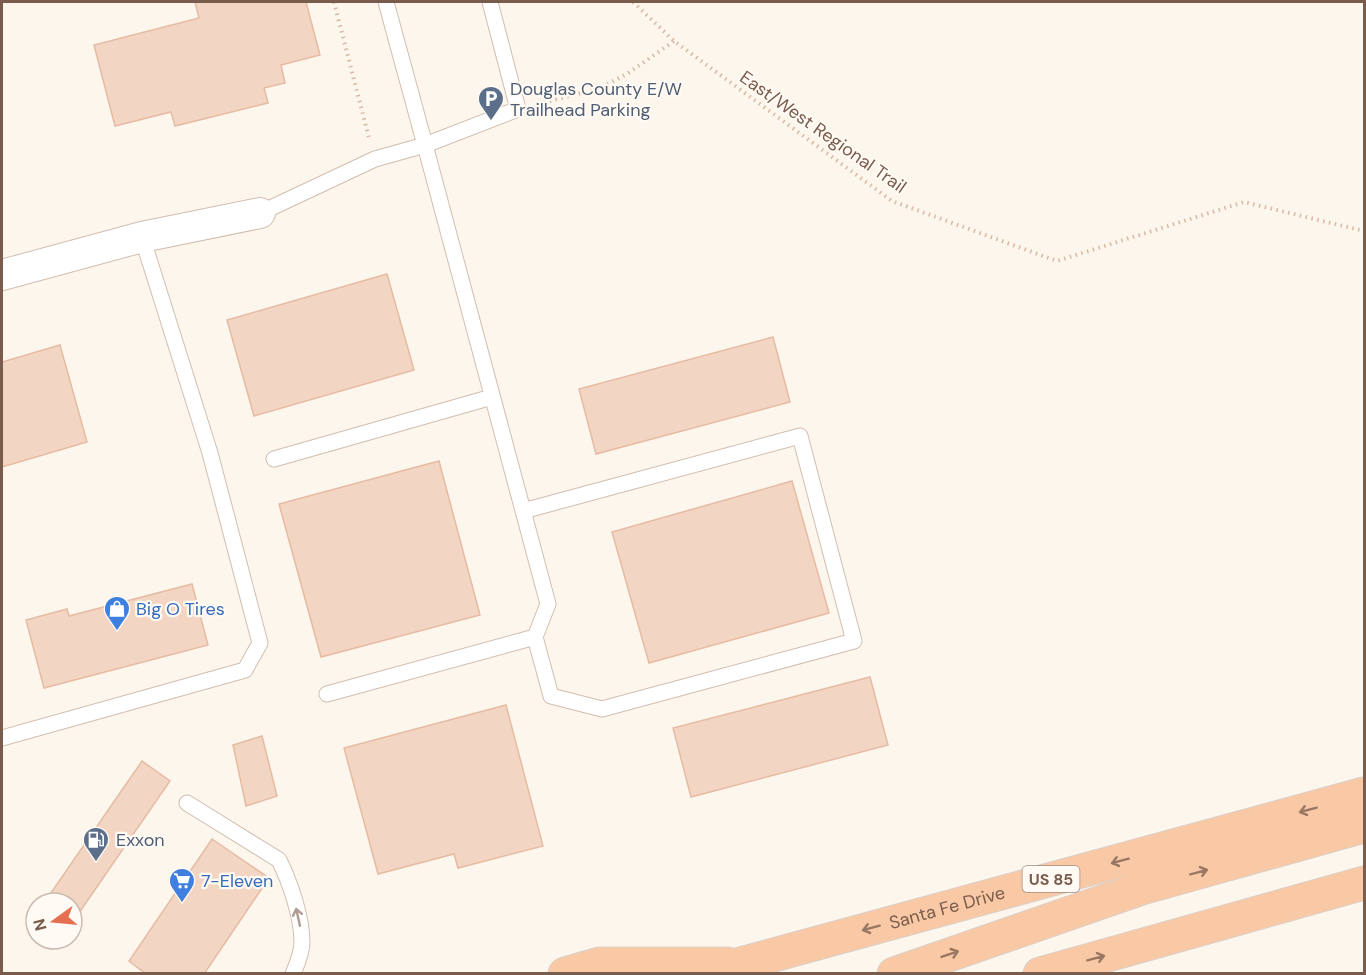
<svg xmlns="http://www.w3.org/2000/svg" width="1366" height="975" viewBox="0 0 1366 975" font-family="'DM Sans',sans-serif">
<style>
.building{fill:#f3d5c3;stroke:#e6bba3;stroke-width:1.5}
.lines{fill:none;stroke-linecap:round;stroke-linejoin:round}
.service-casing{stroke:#d1beb0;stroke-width:17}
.minor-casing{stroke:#d1beb0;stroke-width:32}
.trunk-casing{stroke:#dad1cd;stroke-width:35}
.path{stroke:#d9b8a5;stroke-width:4;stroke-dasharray:1.5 4.5;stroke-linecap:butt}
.service{stroke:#fff;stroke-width:15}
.minor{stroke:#fff;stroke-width:30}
.trunk{stroke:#f9c8a4;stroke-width:33}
.oneway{stroke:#9a7763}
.oneway2{stroke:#af9d94}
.labels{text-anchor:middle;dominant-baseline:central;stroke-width:4.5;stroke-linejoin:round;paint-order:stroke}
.shield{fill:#fffaf3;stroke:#a28b7f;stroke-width:1.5}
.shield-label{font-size:16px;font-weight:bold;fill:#7a5c4d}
.service-label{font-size:18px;fill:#4e5e75;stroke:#fffaf3;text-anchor:start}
.street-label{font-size:18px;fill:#7a5c4d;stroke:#fffaf3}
.shop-label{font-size:18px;fill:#366cbe;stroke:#fffaf3;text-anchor:start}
</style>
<rect width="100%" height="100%" fill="#fdf6ec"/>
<path class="building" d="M 195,2 L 306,2 L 320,55 L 281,65 L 285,83 L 264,88 L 268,103 L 175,126 L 171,112 L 115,126 L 94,45 L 199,18 Z
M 387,274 L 414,370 L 254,416 L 227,320 Z
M 773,337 L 790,402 L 596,454 L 579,389 Z
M 60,345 L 87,442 L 2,467 L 2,362 Z
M 439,461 L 480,615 L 321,657 L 279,504 Z
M 792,481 L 829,613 L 649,663 L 612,532 Z
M 192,584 L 208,645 L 44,688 L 26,620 L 67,609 L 69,616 Z
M 870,677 L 888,745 L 691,797 L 673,728 Z
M 506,705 L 543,846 L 458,868 L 454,854 L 378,874 L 344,748 Z
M 262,736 L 277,796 L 246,806 L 233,745 Z
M 142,761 L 170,781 L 72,923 L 72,903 L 44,903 Z
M 212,839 L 269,878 L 204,974 L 146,974 L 129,961 Z
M 36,914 L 36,931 L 28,926 Z
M 48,939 L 61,939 L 57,945 Z"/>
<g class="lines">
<defs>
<path id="service" d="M 490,2 L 518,109 L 425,145 L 548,604 L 535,637 L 551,696 L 602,709 L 854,641 L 800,436 L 523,511
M 260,213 L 375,159 L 425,145 L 386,2
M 274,459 L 492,397
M 327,694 L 535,637
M 2,738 L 245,670 L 260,643 L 210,453 L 142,237
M 187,803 L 279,860 C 290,882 302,917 302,942 C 302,953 297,964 293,974"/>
<path id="minor" d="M 2,275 L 142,237 L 260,213"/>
<g id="trunk">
<path d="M 565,974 L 599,964 L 727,964"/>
<path id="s1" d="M 704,974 L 1364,794"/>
<path d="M 894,974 L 1142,888 L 1364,826"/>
<path d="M 1040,974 L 1364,883"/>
</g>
</defs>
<use href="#service" class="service-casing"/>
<use href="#minor" class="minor-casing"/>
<use href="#trunk" class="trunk-casing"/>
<path class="path" d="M 334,2 L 369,138
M 633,2 L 674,41 L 892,201 L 1057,261 L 1244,202 L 1364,231
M 538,104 L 600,88 L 627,74 L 674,41"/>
<use href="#service" class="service"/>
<use href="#minor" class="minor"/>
<use href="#trunk" class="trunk"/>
</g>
<defs><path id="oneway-shaft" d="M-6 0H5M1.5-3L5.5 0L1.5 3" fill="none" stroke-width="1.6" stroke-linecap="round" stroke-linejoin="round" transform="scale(1.5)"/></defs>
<g class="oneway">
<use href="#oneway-shaft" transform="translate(1308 810) rotate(165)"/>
<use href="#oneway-shaft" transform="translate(1120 861) rotate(165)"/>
<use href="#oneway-shaft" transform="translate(1199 872) rotate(-15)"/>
<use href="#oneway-shaft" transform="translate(871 928) rotate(165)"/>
<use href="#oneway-shaft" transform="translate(950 954) rotate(-19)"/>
<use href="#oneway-shaft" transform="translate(1096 958) rotate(-15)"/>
</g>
<use class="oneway2" href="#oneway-shaft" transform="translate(298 917) rotate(-103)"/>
<defs>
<symbol id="parking-pin" viewBox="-11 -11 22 30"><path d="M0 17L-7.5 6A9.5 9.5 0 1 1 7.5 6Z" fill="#5c6f8a" stroke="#fffaf3"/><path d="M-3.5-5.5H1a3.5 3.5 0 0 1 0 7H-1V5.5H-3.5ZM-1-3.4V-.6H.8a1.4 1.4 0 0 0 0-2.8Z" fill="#fff"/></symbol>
<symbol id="shop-pin" viewBox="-11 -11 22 30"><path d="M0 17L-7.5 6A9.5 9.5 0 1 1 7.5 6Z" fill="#3f7fe0" stroke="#fffaf3"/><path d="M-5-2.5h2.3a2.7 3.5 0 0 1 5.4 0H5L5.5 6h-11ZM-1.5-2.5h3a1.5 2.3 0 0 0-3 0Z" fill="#fff"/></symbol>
<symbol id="fuel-pin" viewBox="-11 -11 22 30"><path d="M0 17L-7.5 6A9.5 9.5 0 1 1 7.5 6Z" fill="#5c6f8a" stroke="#fffaf3"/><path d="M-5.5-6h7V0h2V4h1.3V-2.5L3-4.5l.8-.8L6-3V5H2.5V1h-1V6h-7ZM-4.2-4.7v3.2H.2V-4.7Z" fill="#fff"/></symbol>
<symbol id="supermarket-pin" viewBox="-11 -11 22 30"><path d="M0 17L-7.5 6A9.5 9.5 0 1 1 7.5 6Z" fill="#3f7fe0" stroke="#fffaf3"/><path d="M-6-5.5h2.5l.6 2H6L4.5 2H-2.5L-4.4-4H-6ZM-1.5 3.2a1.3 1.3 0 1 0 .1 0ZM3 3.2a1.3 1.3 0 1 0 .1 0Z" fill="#fff"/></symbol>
</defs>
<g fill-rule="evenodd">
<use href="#parking-pin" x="476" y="84" width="30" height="40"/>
<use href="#shop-pin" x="102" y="594" width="30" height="40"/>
<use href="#fuel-pin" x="81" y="825" width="30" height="40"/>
<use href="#supermarket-pin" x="167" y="866" width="30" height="40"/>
</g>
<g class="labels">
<rect class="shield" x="1022.5" y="866" width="57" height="26" rx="4.5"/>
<g class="shield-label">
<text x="1051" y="879">US 85</text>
</g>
<g class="service-label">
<text x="510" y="89">Douglas County E/W<tspan x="510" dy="21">Trailhead Parking</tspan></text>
<text x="116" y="840">Exxon</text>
</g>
<g class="street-label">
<text transform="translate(823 132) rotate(35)">East/West Regional Trail</text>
<text stroke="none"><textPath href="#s1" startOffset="252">Santa Fe Drive</textPath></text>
</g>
<g class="shop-label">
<text x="136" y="609">Big O Tires</text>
<text x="201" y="881">7-Eleven</text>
</g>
</g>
<rect width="1366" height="975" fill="none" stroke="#7a5c4d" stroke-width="6"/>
<g transform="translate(54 921) rotate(255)"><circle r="28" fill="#fffaf3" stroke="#cabbb1" stroke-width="1.5"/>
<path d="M0-4.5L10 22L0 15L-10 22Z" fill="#e76f51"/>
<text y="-9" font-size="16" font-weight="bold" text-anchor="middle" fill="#7a5c4d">N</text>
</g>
</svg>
